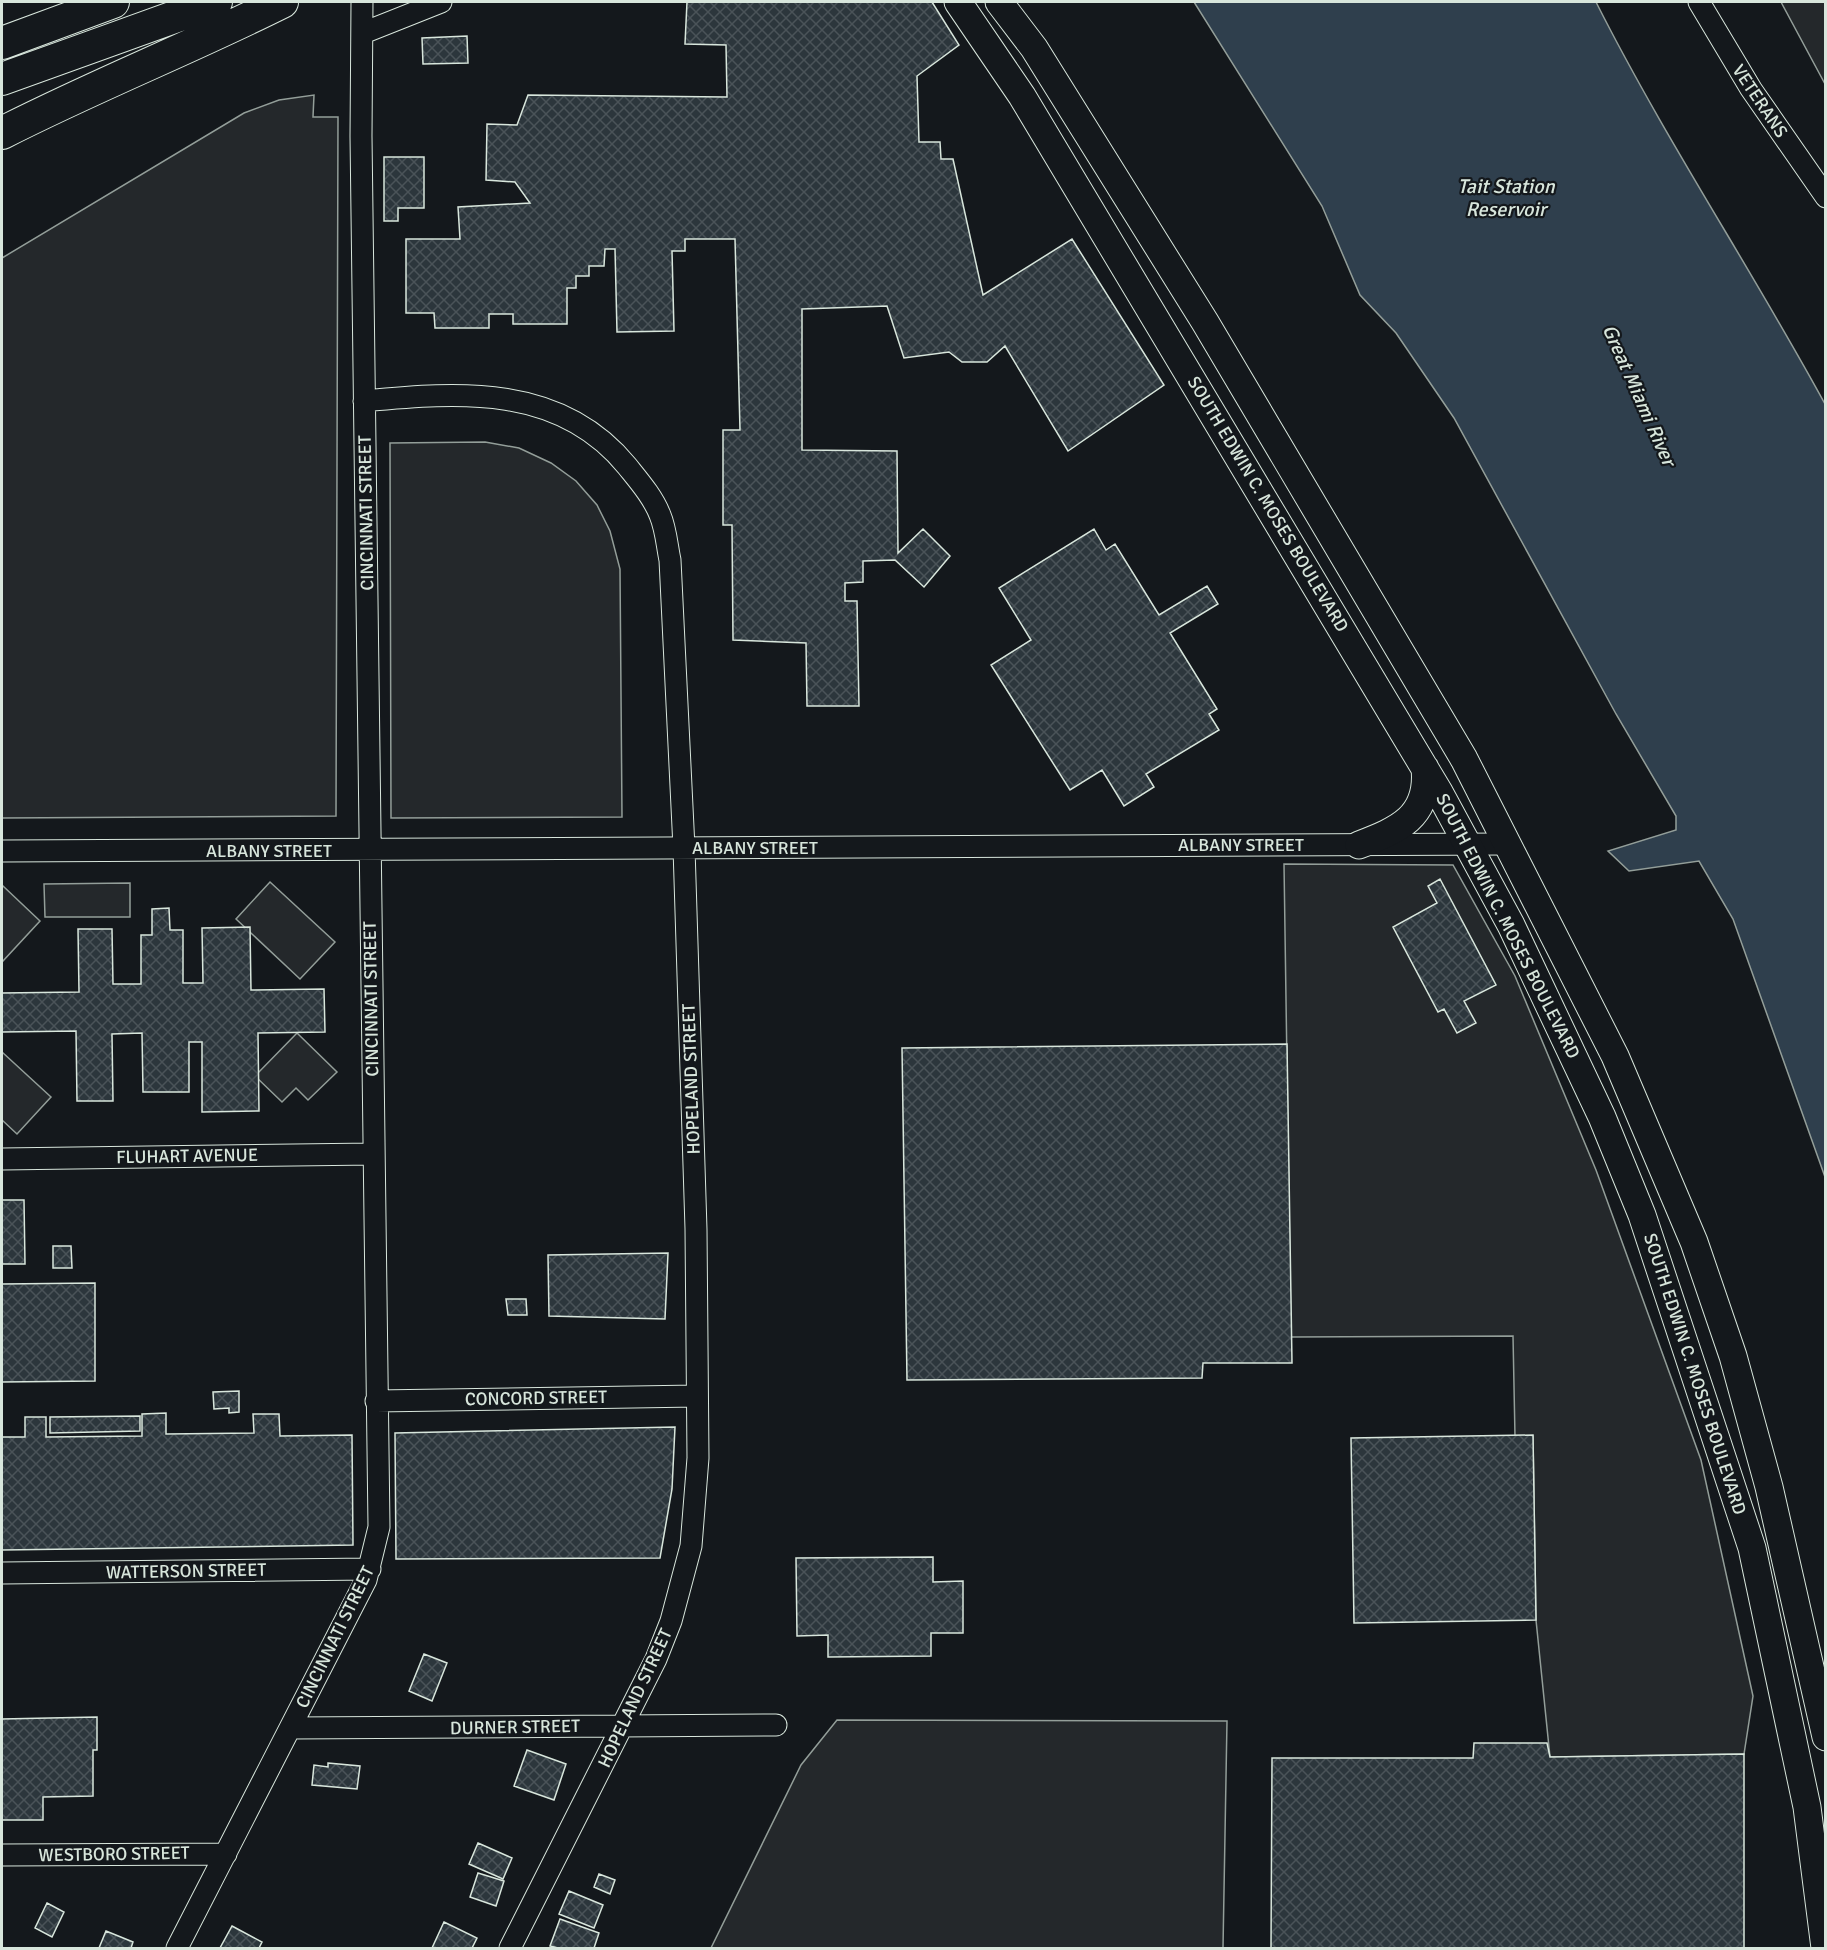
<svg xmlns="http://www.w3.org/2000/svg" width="1827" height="1950" viewBox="0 0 1827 1950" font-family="Signika,sans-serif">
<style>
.parking{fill:#24282b;stroke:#939e99;stroke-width:1.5}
.water{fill:#2f3f4d;stroke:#939e99;stroke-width:1.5}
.building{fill:url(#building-cross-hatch);stroke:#d8e6dc;stroke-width:1.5}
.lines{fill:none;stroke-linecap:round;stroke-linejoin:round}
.minor-casing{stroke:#d8e6dc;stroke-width:23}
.major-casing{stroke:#d8e6dc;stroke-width:29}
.highway-casing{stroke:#d8e6dc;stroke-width:34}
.minor{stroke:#14181c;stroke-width:21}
.major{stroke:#14181c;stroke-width:27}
.highway{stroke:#14181c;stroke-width:32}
.labels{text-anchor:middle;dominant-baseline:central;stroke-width:4.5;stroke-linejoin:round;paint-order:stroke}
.street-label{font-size:18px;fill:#d8e6dc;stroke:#14181c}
.water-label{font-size:20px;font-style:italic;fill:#d8e6dc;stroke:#14181c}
</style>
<defs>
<pattern id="building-cross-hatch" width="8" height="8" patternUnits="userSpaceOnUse" patternTransform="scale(1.5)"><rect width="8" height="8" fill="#2c363c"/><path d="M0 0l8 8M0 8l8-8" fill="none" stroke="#4a5358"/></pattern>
</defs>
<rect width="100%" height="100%" fill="#14181c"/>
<path class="parking" d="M 1781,2 L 1825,2 L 1825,84 Z
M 314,95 L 313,117 L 338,117 L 336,816 L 2,818 L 2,258 L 244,113 L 279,100 Z
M 485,442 L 519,448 L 551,463 L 576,481 L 597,505 L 610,531 L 620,569 L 622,817 L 391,818 L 390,443 Z
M 1284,864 L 1453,865 L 1515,976 L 1596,1170 L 1701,1460 L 1753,1696 L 1744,1754 L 1550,1757 L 1536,1620 L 1533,1436 L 1515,1436 L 1513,1336 L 1291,1337 Z
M 270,882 L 335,942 L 300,979 L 236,919 Z
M 130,883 L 130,917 L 45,917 L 44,884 Z
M 3,886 L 40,921 L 2,962 L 2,888 Z
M 297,1033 L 337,1072 L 308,1100 L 296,1088 L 282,1102 L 255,1076 Z
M 2,1052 L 51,1097 L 17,1134 L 2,1120 Z
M 837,1720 L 1227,1721 L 1223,1948 L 711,1948 L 801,1765 Z"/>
<path class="water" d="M 1194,2 L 1596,2 C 1665,139 1751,268 1825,404 L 1825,1177 L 1733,919 L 1699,861 L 1629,871 L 1608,851 L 1676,830 L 1676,816 L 1616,714 L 1454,418 L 1396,333 L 1360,295 L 1322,206 Z"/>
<path class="building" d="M 687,2 L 932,2 L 959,45 L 917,76 L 919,142 L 940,142 L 941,159 L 953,159 L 983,295 L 1072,239 L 1164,385 L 1068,451 L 1005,346 L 987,362 L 962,362 L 949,352 L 904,358 L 887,306 L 802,309 L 802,450 L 897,451 L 898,553 L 923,529 L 950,556 L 924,587 L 895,560 L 863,561 L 863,582 L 845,583 L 845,601 L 857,601 L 859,706 L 807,706 L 806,643 L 733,640 L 732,525 L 723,525 L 723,430 L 740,430 L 735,239 L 685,239 L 685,251 L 672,251 L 674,331 L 617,332 L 615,249 L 605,249 L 604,266 L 589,266 L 589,276 L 576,276 L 576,288 L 567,288 L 567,324 L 513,324 L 513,314 L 489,314 L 489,328 L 435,328 L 434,313 L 406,313 L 406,239 L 460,239 L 458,207 L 530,203 L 515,182 L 486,180 L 487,124 L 517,125 L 528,95 L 727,97 L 726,45 L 685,44 Z
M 467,36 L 468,63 L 423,64 L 422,38 Z
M 384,157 L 424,157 L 424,208 L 398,208 L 398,221 L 384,221 Z
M 1094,529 L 1106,550 L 1115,544 L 1159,615 L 1207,586 L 1218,604 L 1170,633 L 1217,709 L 1209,714 L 1219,730 L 1146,774 L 1154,787 L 1124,806 L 1102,770 L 1070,790 L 991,665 L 1031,640 L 999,588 Z
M 1440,879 L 1496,985 L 1464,1001 L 1476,1023 L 1457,1033 L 1444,1009 L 1438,1012 L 1393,927 L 1437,903 L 1428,886 Z
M 169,908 L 170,930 L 183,930 L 183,983 L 203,983 L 202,928 L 250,927 L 251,990 L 324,989 L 325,1032 L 258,1033 L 259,1111 L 202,1112 L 202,1042 L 189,1042 L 189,1092 L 143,1092 L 142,1033 L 112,1034 L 113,1101 L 77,1101 L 76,1031 L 2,1032 L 2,993 L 79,992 L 78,929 L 112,929 L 113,984 L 141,984 L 141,935 L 152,935 L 152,909 Z
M 1287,1044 L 1292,1363 L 1203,1363 L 1202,1378 L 907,1380 L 902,1048 Z
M 2,1200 L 24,1200 L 25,1264 L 2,1264 Z
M 53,1246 L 71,1246 L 72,1268 L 53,1268 Z
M 668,1253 L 665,1319 L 549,1316 L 548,1255 Z
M 95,1283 L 95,1381 L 2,1382 L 2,1284 Z
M 506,1299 L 526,1299 L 527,1315 L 508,1315 Z
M 239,1391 L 239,1412 L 229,1413 L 229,1408 L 214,1409 L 213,1392 Z
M 166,1413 L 166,1434 L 254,1433 L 253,1414 L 279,1414 L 280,1436 L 352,1435 L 353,1545 L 2,1550 L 2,1437 L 25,1437 L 25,1417 L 46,1417 L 46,1437 L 142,1436 L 142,1414 Z
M 140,1416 L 140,1431 L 50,1433 L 50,1417 Z
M 675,1427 L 672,1489 L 660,1558 L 396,1559 L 395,1433 Z
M 1533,1435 L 1536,1620 L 1354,1623 L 1351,1438 Z
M 933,1557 L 933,1582 L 963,1581 L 963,1633 L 931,1633 L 931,1656 L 828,1657 L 828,1635 L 797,1636 L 796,1558 Z
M 424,1654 L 447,1663 L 432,1701 L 409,1691 Z
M 97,1717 L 97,1750 L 93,1750 L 93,1796 L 43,1797 L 43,1820 L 2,1820 L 2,1719 Z
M 1474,1743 L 1547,1743 L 1550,1757 L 1744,1754 L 1744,1948 L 1271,1948 L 1272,1758 L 1473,1758 Z
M 527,1750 L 566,1764 L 554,1800 L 514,1786 Z
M 328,1763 L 360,1766 L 357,1789 L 312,1785 L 314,1765 L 328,1767 Z
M 478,1843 L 512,1858 L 503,1879 L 469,1864 Z
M 478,1873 L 504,1881 L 496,1906 L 470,1897 Z
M 599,1874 L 615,1880 L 610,1894 L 594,1887 Z
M 569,1891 L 603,1905 L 594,1928 L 559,1914 Z
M 47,1903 L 64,1912 L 52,1937 L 35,1928 Z
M 560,1919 L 599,1933 L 594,1948 L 558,1948 L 550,1946 Z
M 444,1922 L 477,1938 L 472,1948 L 432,1948 Z
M 232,1926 L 262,1942 L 259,1948 L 220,1948 Z
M 106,1931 L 133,1942 L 131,1948 L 99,1948 Z"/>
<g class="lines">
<defs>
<path id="minor" d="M 1699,2 L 1751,89 L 1826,197
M 363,33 L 441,2
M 364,401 C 460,392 560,384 627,466 C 639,481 653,497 660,515 C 666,529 667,546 670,560 L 684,848 L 696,1229 L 698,1458 L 691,1546 L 671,1621 L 656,1659 L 510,1948
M 2,851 L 1508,844
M 2,1159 L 373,1154
M 376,1401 L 696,1396
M 2,1573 L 370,1569
M 291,1728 L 776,1725
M 2,1855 L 226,1854
M 177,1948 L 366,1580 L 379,1527 L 361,136 L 362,2"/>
<path id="major" d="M 958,2 L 1022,96 L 1439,792 L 1511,925 L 1602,1117 L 1642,1215 L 1752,1548 L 1807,1807 L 1825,1948
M 999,2 L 1034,48 L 1205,322 L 1464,759 L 1615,1056 L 1694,1242 L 1733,1356 L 1769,1487 L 1826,1737
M 1359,845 C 1398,830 1430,817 1425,768"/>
<path id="highway" d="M 2,43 L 113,2
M 2,79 L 216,2
M 2,133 C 94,86 190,48 282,2"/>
</defs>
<use href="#minor" class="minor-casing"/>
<use href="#major" class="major-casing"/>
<use href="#highway" class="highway-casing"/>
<use href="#minor" class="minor"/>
<use href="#major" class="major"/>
<use href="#highway" class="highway"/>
</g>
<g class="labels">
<g class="street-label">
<text transform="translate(1760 101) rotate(56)">VETERANS</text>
<text transform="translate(1268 504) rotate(59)">SOUTH EDWIN C. MOSES BOULEVARD</text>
<text transform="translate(366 513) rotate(-91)">CINCINNATI STREET</text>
<text x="1241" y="845">ALBANY STREET</text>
<text x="755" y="848">ALBANY STREET</text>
<text x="269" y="851">ALBANY STREET</text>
<text transform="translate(1508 926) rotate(63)">SOUTH EDWIN C. MOSES BOULEVARD</text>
<text transform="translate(371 999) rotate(-91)">CINCINNATI STREET</text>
<text transform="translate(691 1079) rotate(-92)">HOPELAND STREET</text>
<text transform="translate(187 1156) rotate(-1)">FLUHART AVENUE</text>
<text transform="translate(1695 1374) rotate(72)">SOUTH EDWIN C. MOSES BOULEVARD</text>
<text transform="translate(536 1398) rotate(-1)">CONCORD STREET</text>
<text transform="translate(186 1571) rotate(-1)">WATTERSON STREET</text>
<text transform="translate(335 1637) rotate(-64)">CINCINNATI STREET</text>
<text transform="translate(635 1698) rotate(-65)">HOPELAND STREET</text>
<text transform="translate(515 1727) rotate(-1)">DURNER STREET</text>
<text transform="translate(114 1854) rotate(-1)">WESTBORO STREET</text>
</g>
<g class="water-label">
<text x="1506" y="186">Tait Station<tspan x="1506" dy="23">Reservoir</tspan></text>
<text transform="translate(1639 395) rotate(66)">Great Miami River</text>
</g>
</g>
<rect width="1827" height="1950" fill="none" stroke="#d8e6dc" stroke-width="6"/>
</svg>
